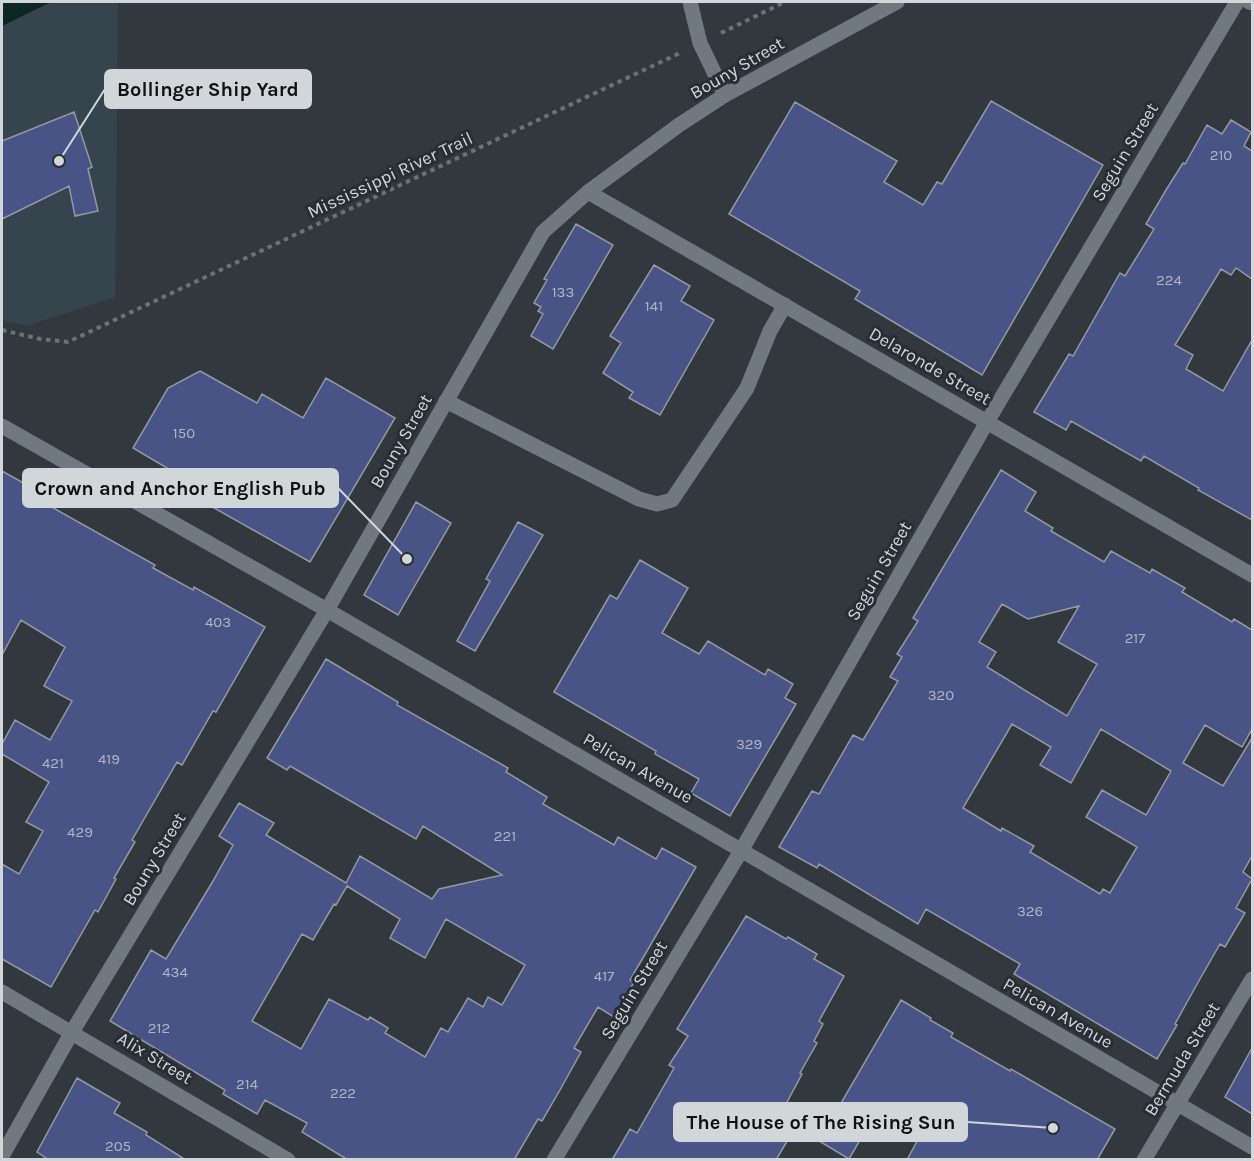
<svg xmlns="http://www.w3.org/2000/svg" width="1254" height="1161" viewBox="0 0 1254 1161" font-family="Karla,sans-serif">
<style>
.built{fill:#36444e}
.water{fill:#0d2722}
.building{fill:#485486;stroke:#9598a2;stroke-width:1.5;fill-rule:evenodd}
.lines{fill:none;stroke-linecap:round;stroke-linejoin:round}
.path{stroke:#6b7277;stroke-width:4;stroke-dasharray:4.5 4.5;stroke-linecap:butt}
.service{stroke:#717980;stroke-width:15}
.minor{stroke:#717980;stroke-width:15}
.tertiary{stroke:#717980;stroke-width:15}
.labels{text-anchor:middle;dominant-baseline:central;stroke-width:6;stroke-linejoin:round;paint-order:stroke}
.number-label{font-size:15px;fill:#afb6c4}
.street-label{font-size:18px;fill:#d1d6d9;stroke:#272e34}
.leader{fill:none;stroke:#d1d6d9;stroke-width:2}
.callout-dot{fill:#d1d6d9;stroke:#272e34;stroke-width:2}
.callout{fill:#d1d6d9;stroke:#d1d6d9;stroke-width:2}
.callout-label{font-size:20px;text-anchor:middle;font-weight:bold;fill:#111}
</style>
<rect width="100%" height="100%" fill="#31393f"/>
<path class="built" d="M 51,2 L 118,2 L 115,297 L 26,326 L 2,320 L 2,26 Z"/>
<path class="water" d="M 2,2 L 51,2 L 2,26 Z"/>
<path class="building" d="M 991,101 L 1103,165 L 982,375 L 855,299 L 860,291 L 729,214 L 795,102 L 897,161 L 884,182 L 923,205 L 937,182 L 942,184 Z
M 74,112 L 92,167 L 88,169 L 98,211 L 75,216 L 69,186 L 2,219 L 2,141 Z
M 1231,120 L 1251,132 L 1244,146 L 1252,151 L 1252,279 L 1236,268 L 1231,275 L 1221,269 L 1175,345 L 1193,355 L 1186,369 L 1223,391 L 1252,340 L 1252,520 L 1198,490 L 1199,488 L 1144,456 L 1141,461 L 1071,421 L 1066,430 L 1034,412 L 1069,354 L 1073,356 L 1120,273 L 1125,276 L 1154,229 L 1146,224 L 1166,190 L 1183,163 L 1185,164 L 1207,125 L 1222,134 Z
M 576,224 L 613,245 L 553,349 L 531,336 L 543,314 L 538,311 L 541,307 L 534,303 L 547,280 L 544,279 Z
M 654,265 L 690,286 L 681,301 L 714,320 L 660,415 L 629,398 L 633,392 L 603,373 L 621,343 L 610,336 Z
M 200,371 L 257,403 L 262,394 L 303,418 L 326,378 L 395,418 L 310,562 L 200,500 L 206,491 L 133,448 L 168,388 Z
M 1001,470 L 1036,492 L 1025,511 L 1053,528 L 1051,531 L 1104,562 L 1111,551 L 1150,573 L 1152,569 L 1185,588 L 1182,592 L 1232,622 L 1234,619 L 1252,630 L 1252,729 L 1242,747 L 1205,725 L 1183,763 L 1223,786 L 1252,738 L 1252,856 L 1243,872 L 1252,879 L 1236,908 L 1245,913 L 1225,947 L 1220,944 L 1196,986 L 1175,1024 L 1177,1025 L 1157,1059 L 1014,974 L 1020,964 L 926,909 L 918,924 L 819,864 L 817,868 L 779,847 L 812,791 L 819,794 L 853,735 L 863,740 L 898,681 L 890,677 L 902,657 L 897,654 L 918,621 L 913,618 ZM 1002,604 L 1028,619 L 1079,606 L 1058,642 L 1097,664 L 1067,716 L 987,667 L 996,652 L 979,642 ZM 1012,724 L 1051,747 L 1040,765 L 1071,783 L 1101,729 L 1171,771 L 1146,815 L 1102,790 L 1086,817 L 1137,847 L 1110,893 L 1103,889 L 1100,894 L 1030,852 L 1034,846 L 1002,828 L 1001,831 L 963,808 Z
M 2,471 L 36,490 L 32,496 L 155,565 L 153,568 L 193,590 L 194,587 L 265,627 L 216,712 L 213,711 L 182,765 L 177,762 L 132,840 L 135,842 L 114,878 L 116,879 L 98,912 L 95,910 L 51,987 L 2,959 L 2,864 L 19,874 L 43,831 L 26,822 L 49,782 L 2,754 L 2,744 L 15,720 L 50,740 L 72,701 L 44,686 L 65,647 L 21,620 L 2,655 Z
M 416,502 L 451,523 L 398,615 L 364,595 Z
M 518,522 L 543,535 L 475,651 L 457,641 L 490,581 L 486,579 Z
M 640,560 L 688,588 L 662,633 L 699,654 L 708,641 L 765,675 L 768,669 L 793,684 L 785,698 L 796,704 L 730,816 L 691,793 L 699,779 L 655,754 L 656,751 L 554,692 L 610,595 L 617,599 Z
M 326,659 L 398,702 L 397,705 L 508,768 L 506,772 L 547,797 L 543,804 L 614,845 L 618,837 L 656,859 L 662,848 L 696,867 L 630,980 L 634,982 L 614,1017 L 598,1007 L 574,1048 L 581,1052 L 560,1090 L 542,1121 L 538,1119 L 514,1160 L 348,1160 L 302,1132 L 307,1123 L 265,1100 L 257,1114 L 223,1094 L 225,1090 L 110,1021 L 151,950 L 166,959 L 213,881 L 233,845 L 219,836 L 239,803 L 274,823 L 266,835 L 346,883 L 360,856 L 432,899 L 439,889 L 502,875 L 423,826 L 416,839 L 290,766 L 287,770 L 267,758 ZM 347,886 L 400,919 L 390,938 L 425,958 L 446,919 L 525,965 L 502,1005 L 488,997 L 483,1007 L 468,998 L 448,1032 L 441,1028 L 425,1057 L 385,1033 L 388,1028 L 370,1017 L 368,1020 L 329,999 L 301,1049 L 252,1021 L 302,934 L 313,940 L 334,904 L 336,905 Z
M 746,916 L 786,939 L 788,937 L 817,954 L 814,959 L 844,976 L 819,1021 L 823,1024 L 814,1041 L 817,1043 L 800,1073 L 802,1074 L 786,1104 L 803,1114 L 776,1160 L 612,1160 L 630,1129 L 637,1133 L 674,1068 L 669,1065 L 688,1036 L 677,1029 Z
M 901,1000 L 931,1018 L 930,1020 L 953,1033 L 951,1037 L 1010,1071 L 1011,1069 L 1115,1129 L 1097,1160 L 907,1160 L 924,1128 L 881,1104 L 849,1159 L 819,1141 Z
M 1252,1048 L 1252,1114 L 1225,1097 Z
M 77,1078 L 120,1103 L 114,1113 L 147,1132 L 146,1135 L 186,1160 L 49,1160 L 37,1152 Z"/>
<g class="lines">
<path class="path" d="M 721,33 L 785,2
M 2,330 L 40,339 L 68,342 L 682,52"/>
<path class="service" d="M 690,2 L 700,43 L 725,95
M 446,401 L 639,499 L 657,504 L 672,500 L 747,388 L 770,331 L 785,305"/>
<path class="minor" d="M 2,426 L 327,610 L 1252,1147
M 2,992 L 288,1160
M 2,1156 L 72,1032 L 327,610 L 543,232 L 588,192
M 554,1160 L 741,851 L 987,422
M 1144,1160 L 1252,979"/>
<path class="tertiary" d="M 897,2 L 725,95 L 679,125 L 588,192 L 1252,575
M 1249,2 L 1252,3
M 987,422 L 1237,2"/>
</g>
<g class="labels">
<g class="number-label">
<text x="1221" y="155">210</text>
<text x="1169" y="280">224</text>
<text x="563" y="292">133</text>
<text x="654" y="306">141</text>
<text x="184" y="433">150</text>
<text x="218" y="622">403</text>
<text x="1135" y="638">217</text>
<text x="941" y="695">320</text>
<text x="749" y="744">329</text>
<text x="109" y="759">419</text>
<text x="53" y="763">421</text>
<text x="80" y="832">429</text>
<text x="505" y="836">221</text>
<text x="1030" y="911">326</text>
<text x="175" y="972">434</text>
<text x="604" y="976">417</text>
<text x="159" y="1028">212</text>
<text x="247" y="1084">214</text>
<text x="343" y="1093">222</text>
<text x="118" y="1146">205</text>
</g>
<g class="street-label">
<text transform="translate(737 68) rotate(-30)">Bouny Street</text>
<text transform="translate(1125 152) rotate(-59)">Seguin Street</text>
<text transform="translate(390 175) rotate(-25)">Mississippi River Trail</text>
<text transform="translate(930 366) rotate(30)">Delaronde Street</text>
<text transform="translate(401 441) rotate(-60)">Bouny Street</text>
<text transform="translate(879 571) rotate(-60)">Seguin Street</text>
<text transform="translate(638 768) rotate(30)">Pelican Avenue</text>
<text transform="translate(154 859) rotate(-59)">Bouny Street</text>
<text transform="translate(634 990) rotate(-59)">Seguin Street</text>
<text transform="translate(1058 1013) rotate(30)">Pelican Avenue</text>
<text transform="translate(155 1058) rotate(31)">Alix Street</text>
<text transform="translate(1182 1059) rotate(-59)">Bermuda Street</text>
</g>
</g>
<path class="leader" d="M59 161L105 89M407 559L338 488M1053 1128L967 1122"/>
<g class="callout-dot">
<circle cx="59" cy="161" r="6"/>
<circle cx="407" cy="559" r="6"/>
<circle cx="1053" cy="1128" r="6"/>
</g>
<g class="callout">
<rect x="105" y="70" width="206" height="38" rx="6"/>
<rect x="23" y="469" width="315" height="38" rx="6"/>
<rect x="674" y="1103" width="293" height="38" rx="6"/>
</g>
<g class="callout-label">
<text x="208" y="96">Bollinger Ship Yard</text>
<text x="180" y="495">Crown and Anchor English Pub</text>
<text x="821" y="1129">The House of The Rising Sun</text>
</g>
<rect width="1254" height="1161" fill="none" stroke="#d1d6d9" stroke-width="6"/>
</svg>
